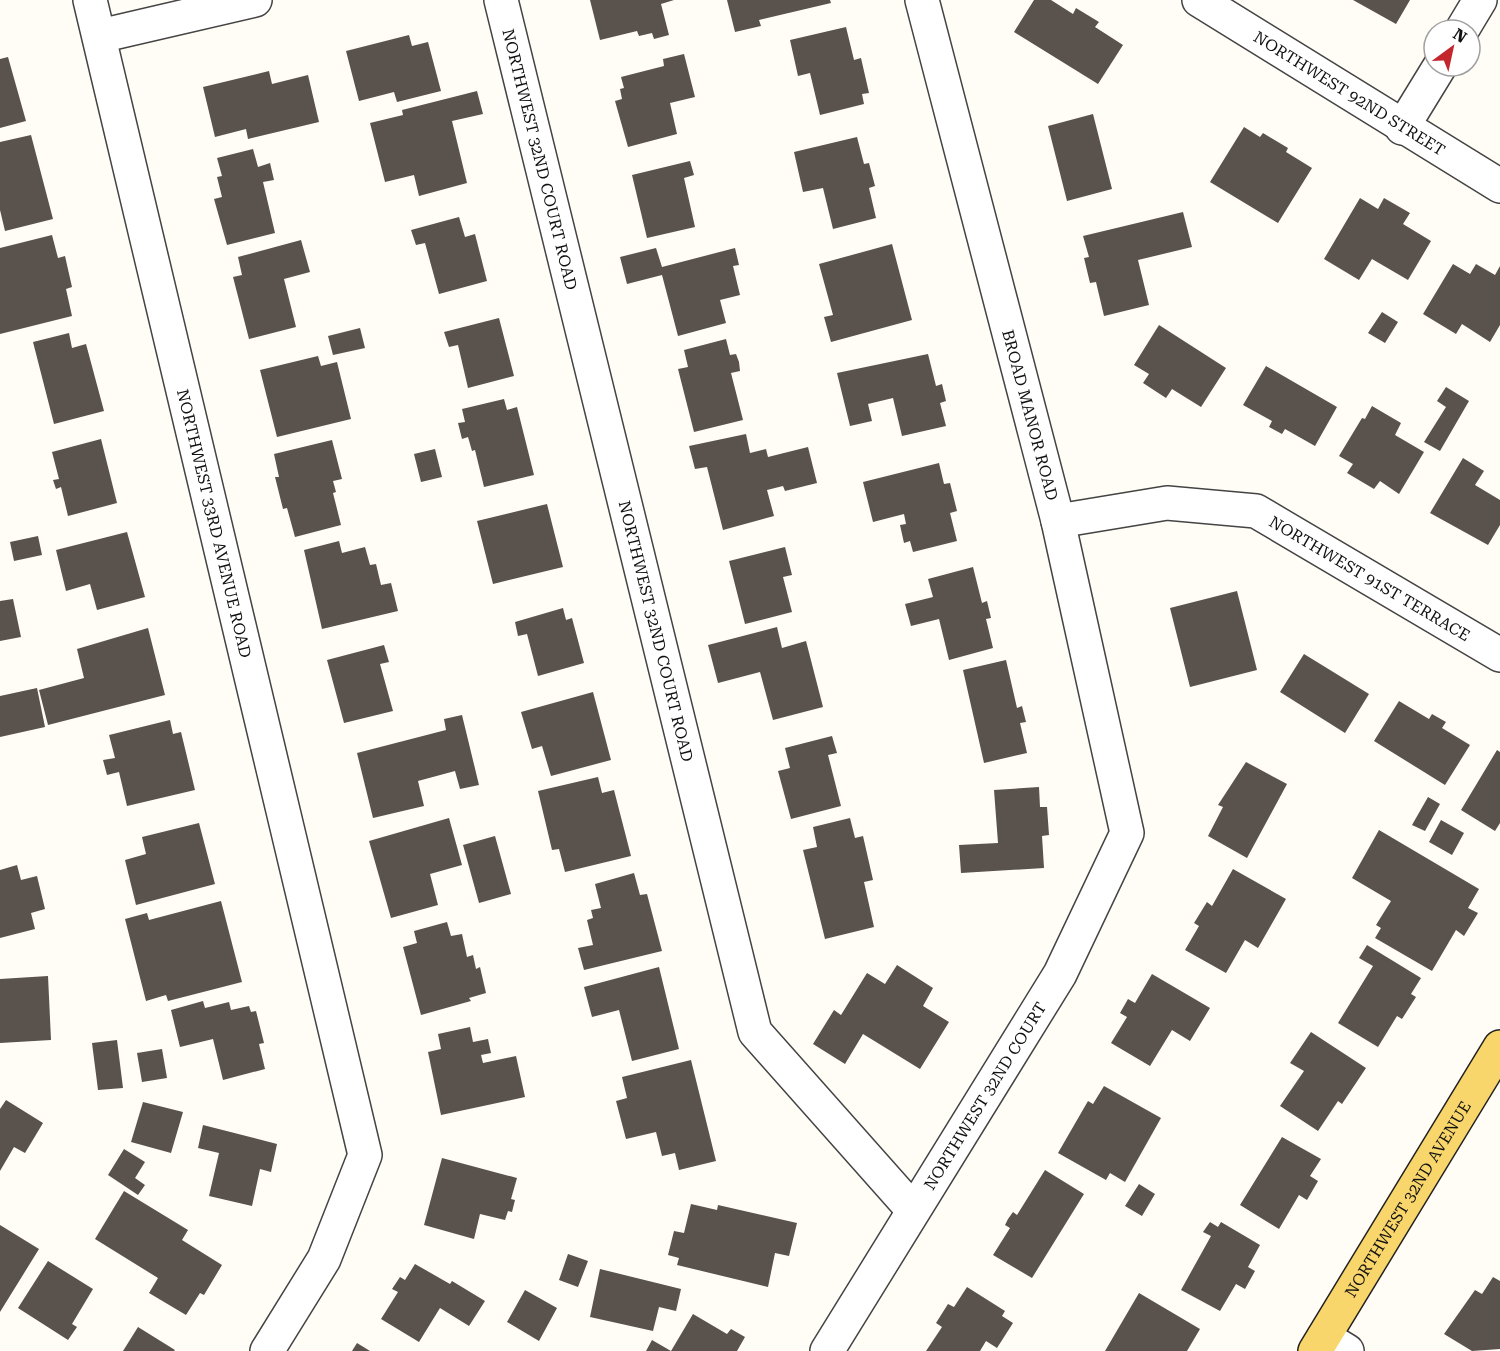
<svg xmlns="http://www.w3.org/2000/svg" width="1500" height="1351" viewBox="0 0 1500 1351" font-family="'Roboto Serif',serif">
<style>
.building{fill:#5a524d}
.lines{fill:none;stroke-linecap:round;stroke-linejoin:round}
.minor-casing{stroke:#444;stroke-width:36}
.major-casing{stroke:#222;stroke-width:36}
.minor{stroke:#fff;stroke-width:33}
.major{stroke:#f9d66b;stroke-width:33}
.labels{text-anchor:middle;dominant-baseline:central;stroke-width:6;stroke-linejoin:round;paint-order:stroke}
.street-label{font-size:16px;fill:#111;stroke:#fff}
</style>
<rect width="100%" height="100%" fill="#fffdf5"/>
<path class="building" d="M 590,0 L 674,0 L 661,4 L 669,35 L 654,39 L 652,33 L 639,36 L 637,31 L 600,40 Z
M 727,0 L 830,0 L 831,3 L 759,20 L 761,26 L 735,32 Z
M 1034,0 L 1051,0 L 1073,14 L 1076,8 L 1099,22 L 1095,27 L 1123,45 L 1098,84 L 1014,32 Z
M 1353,0 L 1410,0 L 1396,24 Z
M 846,27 L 854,60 L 861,58 L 869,93 L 862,94 L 864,104 L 820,115 L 810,73 L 798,76 L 790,40 Z
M 409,35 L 412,46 L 428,42 L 441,91 L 397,102 L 394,92 L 359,101 L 346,51 Z
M 684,54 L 695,97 L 670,103 L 677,134 L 628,147 L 615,101 L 622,99 L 620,89 L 624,88 L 621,77 L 664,66 L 663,59 Z
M 8,57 L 26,121 L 0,128 L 0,59 Z
M 269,71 L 272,84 L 308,75 L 319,122 L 248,139 L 246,129 L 215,137 L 203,87 Z
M 477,91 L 483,114 L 452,121 L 467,183 L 419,196 L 414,175 L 385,182 L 370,123 L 403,115 L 402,110 Z
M 1093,114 L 1112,189 L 1067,201 L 1048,126 Z
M 1244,127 L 1260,137 L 1263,133 L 1288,148 L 1286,152 L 1312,168 L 1278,223 L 1210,182 Z
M 31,135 L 53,219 L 5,231 L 0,210 L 0,142 Z
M 857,137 L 864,164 L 869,163 L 875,186 L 869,188 L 876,218 L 833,229 L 823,188 L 803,192 L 794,152 Z
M 253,149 L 258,167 L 270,163 L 274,180 L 263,182 L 275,233 L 227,245 L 214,199 L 222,197 L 217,177 L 222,176 L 217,158 Z
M 690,161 L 694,175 L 684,178 L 695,227 L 647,238 L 632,175 Z
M 1360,198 L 1378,209 L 1384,198 L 1410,213 L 1403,224 L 1431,241 L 1408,280 L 1372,259 L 1359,280 L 1324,259 Z
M 1183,212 L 1192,247 L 1138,260 L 1149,305 L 1104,316 L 1096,282 L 1090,283 L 1084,258 L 1089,257 L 1083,236 Z
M 459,217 L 465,237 L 475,234 L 487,281 L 439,294 L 425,243 L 416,245 L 411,230 Z
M 52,235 L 58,258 L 65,256 L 72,287 L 66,289 L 72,316 L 0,334 L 0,248 Z
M 301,240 L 310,272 L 284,279 L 296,327 L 249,339 L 233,277 L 242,275 L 238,257 Z
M 892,244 L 912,320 L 831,342 L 824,317 L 833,315 L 819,264 Z
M 656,248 L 662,267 L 735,248 L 739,265 L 733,266 L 740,295 L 720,300 L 726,323 L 678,336 L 662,275 L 627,284 L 620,257 Z
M 1453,264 L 1470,274 L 1476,264 L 1495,275 L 1500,266 L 1500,325 L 1490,342 L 1462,324 L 1456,334 L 1423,314 Z
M 1382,312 L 1398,322 L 1385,343 L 1368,333 Z
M 499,318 L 514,376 L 468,388 L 458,345 L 449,347 L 444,332 Z
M 1159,325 L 1226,368 L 1201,407 L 1172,389 L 1166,398 L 1143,383 L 1149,374 L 1134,365 Z
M 360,328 L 365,348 L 333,355 L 328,336 Z
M 69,333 L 72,348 L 86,344 L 104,411 L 54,424 L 33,342 Z
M 726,339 L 730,355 L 736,354 L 739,362 L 740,371 L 731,373 L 743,420 L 694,432 L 678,369 L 688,367 L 684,350 Z
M 928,354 L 936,386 L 942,384 L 946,401 L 940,403 L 946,426 L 902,436 L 893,398 L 868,404 L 872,421 L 850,426 L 837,373 Z
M 318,356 L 321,366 L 337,362 L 351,419 L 277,437 L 260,370 Z
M 1266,366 L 1337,407 L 1315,446 L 1285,429 L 1282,434 L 1269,427 L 1272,421 L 1243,405 Z
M 1446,387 L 1469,401 L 1440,451 L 1424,442 L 1446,407 L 1437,401 Z
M 504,399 L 507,410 L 517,407 L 534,475 L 484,487 L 475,450 L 472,451 L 468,437 L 462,439 L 458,423 L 465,422 L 462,409 Z
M 1372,406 L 1401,423 L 1395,435 L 1424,452 L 1399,494 L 1380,481 L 1374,489 L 1347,473 L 1353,464 L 1339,456 L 1362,418 L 1365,419 Z
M 746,434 L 750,453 L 766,449 L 768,457 L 808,447 L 817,483 L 785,491 L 783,486 L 767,490 L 774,516 L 723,530 L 707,467 L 695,469 L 689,446 Z
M 101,439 L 117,503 L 68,516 L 61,487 L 56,489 L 53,480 L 59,479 L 52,452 Z
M 332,440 L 342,479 L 333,481 L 336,492 L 333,493 L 341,525 L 295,537 L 287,508 L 283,509 L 275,477 L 279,477 L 274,454 Z
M 435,449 L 442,477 L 421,482 L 414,454 Z
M 1463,458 L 1484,471 L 1475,485 L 1500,500 L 1500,525 L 1488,545 L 1430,513 Z
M 939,463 L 944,484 L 950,483 L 957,511 L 950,513 L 957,541 L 913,552 L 910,541 L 904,543 L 900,525 L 906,524 L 904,514 L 873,522 L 863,482 Z
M 547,504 L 563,567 L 493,584 L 477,521 Z
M 127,532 L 145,597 L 97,610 L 90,584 L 66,591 L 56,550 Z
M 38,536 L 42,555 L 14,561 L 10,542 Z
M 339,541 L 342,553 L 365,547 L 370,565 L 376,564 L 381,585 L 391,583 L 398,611 L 322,629 L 304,550 Z
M 785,547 L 792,575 L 783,577 L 792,612 L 745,624 L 729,561 Z
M 973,567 L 982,603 L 987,601 L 991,618 L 986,619 L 993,648 L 949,660 L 939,619 L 911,626 L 905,604 L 933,597 L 928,579 Z
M 1237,591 L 1257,670 L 1190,687 L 1170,608 Z
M 13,599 L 21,637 L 0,641 L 0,601 Z
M 563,608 L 566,620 L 572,618 L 584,663 L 538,676 L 527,634 L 518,636 L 515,622 Z
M 777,627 L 782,648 L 806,641 L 823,707 L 773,720 L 760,672 L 718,683 L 708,645 Z
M 148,628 L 165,695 L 48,725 L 39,690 L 84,678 L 77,649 Z
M 384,645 L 389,662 L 380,664 L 393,711 L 344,723 L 327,660 Z
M 1304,654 L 1369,694 L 1345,733 L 1280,692 Z
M 1006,660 L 1017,708 L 1022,706 L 1026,722 L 1020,723 L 1027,753 L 984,763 L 963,670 Z
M 37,688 L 45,727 L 0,737 L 0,696 Z
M 593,692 L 611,760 L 551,776 L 542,746 L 532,749 L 521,712 Z
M 1399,701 L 1429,719 L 1432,714 L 1446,722 L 1442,728 L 1470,745 L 1445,785 L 1374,741 Z
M 462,715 L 479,785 L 460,789 L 455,771 L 418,781 L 424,806 L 373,818 L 357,753 L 446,730 L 444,719 Z
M 170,720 L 173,734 L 181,732 L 195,790 L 127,806 L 119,772 L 107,775 L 103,760 L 115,758 L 109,735 Z
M 832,736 L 837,753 L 828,755 L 841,806 L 791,819 L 778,771 L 790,768 L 785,748 Z
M 1497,750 L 1500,752 L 1500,823 L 1495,831 L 1461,810 Z
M 1246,762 L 1287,784 L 1247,858 L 1208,836 L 1223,807 L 1218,805 Z
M 598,777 L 602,793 L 614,790 L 631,856 L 565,872 L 559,849 L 552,850 L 538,791 Z
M 1039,787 L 1040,807 L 1047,807 L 1049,835 L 1042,836 L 1044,868 L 961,873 L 959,845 L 998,843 L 994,790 Z
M 1428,797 L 1440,804 L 1425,831 L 1412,825 Z
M 449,818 L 462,865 L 430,874 L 438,905 L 391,918 L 369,841 Z
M 850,818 L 855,838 L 863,836 L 873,880 L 864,882 L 874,927 L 825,939 L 803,850 L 817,847 L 813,827 Z
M 1441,820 L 1464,833 L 1452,855 L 1429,842 Z
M 199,823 L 215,884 L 136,905 L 125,860 L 146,854 L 142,837 Z
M 1379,830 L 1479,889 L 1468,908 L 1478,913 L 1464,936 L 1456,930 L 1432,971 L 1375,938 L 1381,928 L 1376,925 L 1391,901 L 1352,878 Z
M 495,836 L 511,894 L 479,903 L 463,845 Z
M 17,865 L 21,880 L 37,876 L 45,909 L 31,913 L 35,929 L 0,938 L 0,870 Z
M 1233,869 L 1286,899 L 1258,948 L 1245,940 L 1226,973 L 1185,950 L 1199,926 L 1194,923 L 1207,902 L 1212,906 Z
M 634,873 L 640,895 L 647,894 L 662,951 L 584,970 L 578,948 L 593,945 L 587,920 L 593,918 L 591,910 L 601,908 L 595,884 Z
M 221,901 L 242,982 L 168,1001 L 166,995 L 146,1001 L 125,919 L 147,913 L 149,920 Z
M 447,922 L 451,936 L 462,934 L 467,957 L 473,955 L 476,969 L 480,967 L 486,993 L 469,998 L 471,1001 L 421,1015 L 403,947 L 417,943 L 414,931 Z
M 1367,945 L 1421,978 L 1411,994 L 1416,997 L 1402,1019 L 1397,1016 L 1378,1047 L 1338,1023 L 1373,966 L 1359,958 Z
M 897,965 L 933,988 L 923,1006 L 949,1022 L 920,1069 L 863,1034 L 845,1064 L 813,1044 L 834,1010 L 841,1015 L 867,973 L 885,984 Z
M 659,967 L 679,1049 L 632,1061 L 619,1010 L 592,1017 L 584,987 Z
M 1152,974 L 1210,1008 L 1190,1041 L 1172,1030 L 1150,1066 L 1111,1043 L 1127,1017 L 1120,1013 L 1128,999 L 1135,1003 Z
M 48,976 L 51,1040 L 0,1043 L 0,979 Z
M 203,1001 L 205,1008 L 229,1002 L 231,1010 L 249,1006 L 251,1012 L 256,1011 L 264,1043 L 259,1044 L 265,1069 L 223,1080 L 213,1039 L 180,1047 L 171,1010 Z
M 470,1027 L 473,1042 L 488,1039 L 491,1053 L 481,1055 L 483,1063 L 516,1056 L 525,1097 L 441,1115 L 428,1052 L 441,1049 L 438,1034 Z
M 1311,1032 L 1366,1068 L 1342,1104 L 1338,1101 L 1318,1131 L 1280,1106 L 1304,1071 L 1290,1063 Z
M 117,1040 L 123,1088 L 98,1090 L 92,1043 Z
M 162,1049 L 167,1078 L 142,1082 L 137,1053 Z
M 691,1060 L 716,1161 L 679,1170 L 675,1153 L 662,1156 L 656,1132 L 626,1139 L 616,1101 L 627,1098 L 622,1077 Z
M 1104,1086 L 1161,1118 L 1125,1182 L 1110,1173 L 1106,1180 L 1058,1153 L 1088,1101 L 1093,1104 Z
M 6,1100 L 43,1123 L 25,1153 L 14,1147 L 0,1171 L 0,1109 Z
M 143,1102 L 183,1112 L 171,1153 L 131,1142 Z
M 203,1125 L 277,1144 L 271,1172 L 260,1169 L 252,1206 L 209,1196 L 219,1153 L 198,1148 Z
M 1282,1137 L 1321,1159 L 1310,1176 L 1318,1181 L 1307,1200 L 1299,1195 L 1279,1229 L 1240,1205 Z
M 124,1149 L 145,1162 L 135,1178 L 145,1185 L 138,1195 L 108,1175 Z
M 442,1158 L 517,1178 L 511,1199 L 515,1200 L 512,1212 L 508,1211 L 505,1220 L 480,1214 L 474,1239 L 424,1225 Z
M 1045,1170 L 1084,1194 L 1032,1278 L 993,1255 L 1010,1228 L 1005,1225 L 1008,1219 L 1013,1212 L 1017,1215 Z
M 1139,1184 L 1155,1194 L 1142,1216 L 1125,1206 Z
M 124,1191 L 188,1230 L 182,1240 L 222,1265 L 204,1295 L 200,1293 L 186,1315 L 149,1293 L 158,1278 L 95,1239 Z
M 691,1204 L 717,1210 L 718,1205 L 797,1223 L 789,1256 L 775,1253 L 768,1287 L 677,1265 L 679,1258 L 668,1255 L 674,1231 L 684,1233 Z
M 1210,1222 L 1218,1227 L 1221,1222 L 1260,1245 L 1248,1267 L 1255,1271 L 1245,1289 L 1236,1284 L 1220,1311 L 1181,1290 L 1211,1236 L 1203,1232 Z
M 0,1225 L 39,1249 L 0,1312 Z
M 568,1254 L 588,1261 L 578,1287 L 559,1280 Z
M 48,1261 L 93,1289 L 72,1324 L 77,1327 L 68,1340 L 18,1308 Z
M 415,1264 L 450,1284 L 452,1281 L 485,1301 L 469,1326 L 440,1308 L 419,1342 L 381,1319 L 398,1292 L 392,1289 L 400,1277 L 405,1280 Z
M 600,1269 L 681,1289 L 676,1311 L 659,1307 L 653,1331 L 590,1317 Z
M 1493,1277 L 1500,1281 L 1500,1349 L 1472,1351 L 1444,1334 L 1475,1290 L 1482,1294 Z
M 967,1287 L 1005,1311 L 1002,1316 L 1013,1323 L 997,1348 L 986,1341 L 980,1351 L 926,1351 L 942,1327 L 936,1323 L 948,1304 L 954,1307 Z
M 525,1290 L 557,1308 L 539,1341 L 507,1322 Z
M 1139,1293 L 1200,1329 L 1187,1351 L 1105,1351 Z
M 693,1314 L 727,1334 L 731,1329 L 745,1337 L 737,1351 L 671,1351 Z
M 138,1327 L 175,1350 L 174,1351 L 123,1351 Z
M 652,1340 L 671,1351 L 646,1351 Z
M 357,1343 L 370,1351 L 352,1351 Z"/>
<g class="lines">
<defs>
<g id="minor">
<path id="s1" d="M 90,0 L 365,1155 L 324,1259 L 267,1351"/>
<path id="s2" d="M 501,0 L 755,1032 L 913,1210"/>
<path id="s3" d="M 1199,0 L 1500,186"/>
<path d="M 1462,30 L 1480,0"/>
<path d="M 100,36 L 255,0"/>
<path d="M 1402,128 L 1440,66"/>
<path id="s4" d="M 1058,521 L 1167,503 L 1256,511 L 1500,655"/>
<path d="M 1324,1337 L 1347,1351"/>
<path id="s5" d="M 827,1351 L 1060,974 L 1127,833 L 1058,521 L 922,0"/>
</g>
<g id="major">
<path id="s6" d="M 1315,1351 L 1500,1047"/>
</g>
</defs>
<use href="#minor" class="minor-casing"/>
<use href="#major" class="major-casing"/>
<use href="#minor" class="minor"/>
<use href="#major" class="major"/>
</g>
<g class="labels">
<g class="street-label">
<text stroke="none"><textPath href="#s3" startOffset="177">NORTHWEST 92ND STREET</textPath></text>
<text stroke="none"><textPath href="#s2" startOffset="164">NORTHWEST 32ND COURT ROAD</textPath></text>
<text transform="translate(1030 415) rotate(75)">BROAD MANOR ROAD</text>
<text stroke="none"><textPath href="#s1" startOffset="538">NORTHWEST 33RD AVENUE ROAD</textPath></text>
<text stroke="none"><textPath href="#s4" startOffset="332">NORTHWEST 91ST TERRACE</textPath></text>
<text stroke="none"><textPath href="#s2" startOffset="650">NORTHWEST 32ND COURT ROAD</textPath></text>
<text stroke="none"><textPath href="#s5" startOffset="300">NORTHWEST 32ND COURT</textPath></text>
<text stroke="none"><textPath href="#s6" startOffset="178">NORTHWEST 32ND AVENUE</textPath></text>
</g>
</g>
<g transform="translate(1452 48) rotate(33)"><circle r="28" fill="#ffffff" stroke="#a0a0a0" stroke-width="1.5"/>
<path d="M0-4.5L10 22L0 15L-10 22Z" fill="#c4262e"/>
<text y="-9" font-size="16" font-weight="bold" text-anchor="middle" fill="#111111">N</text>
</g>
</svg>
